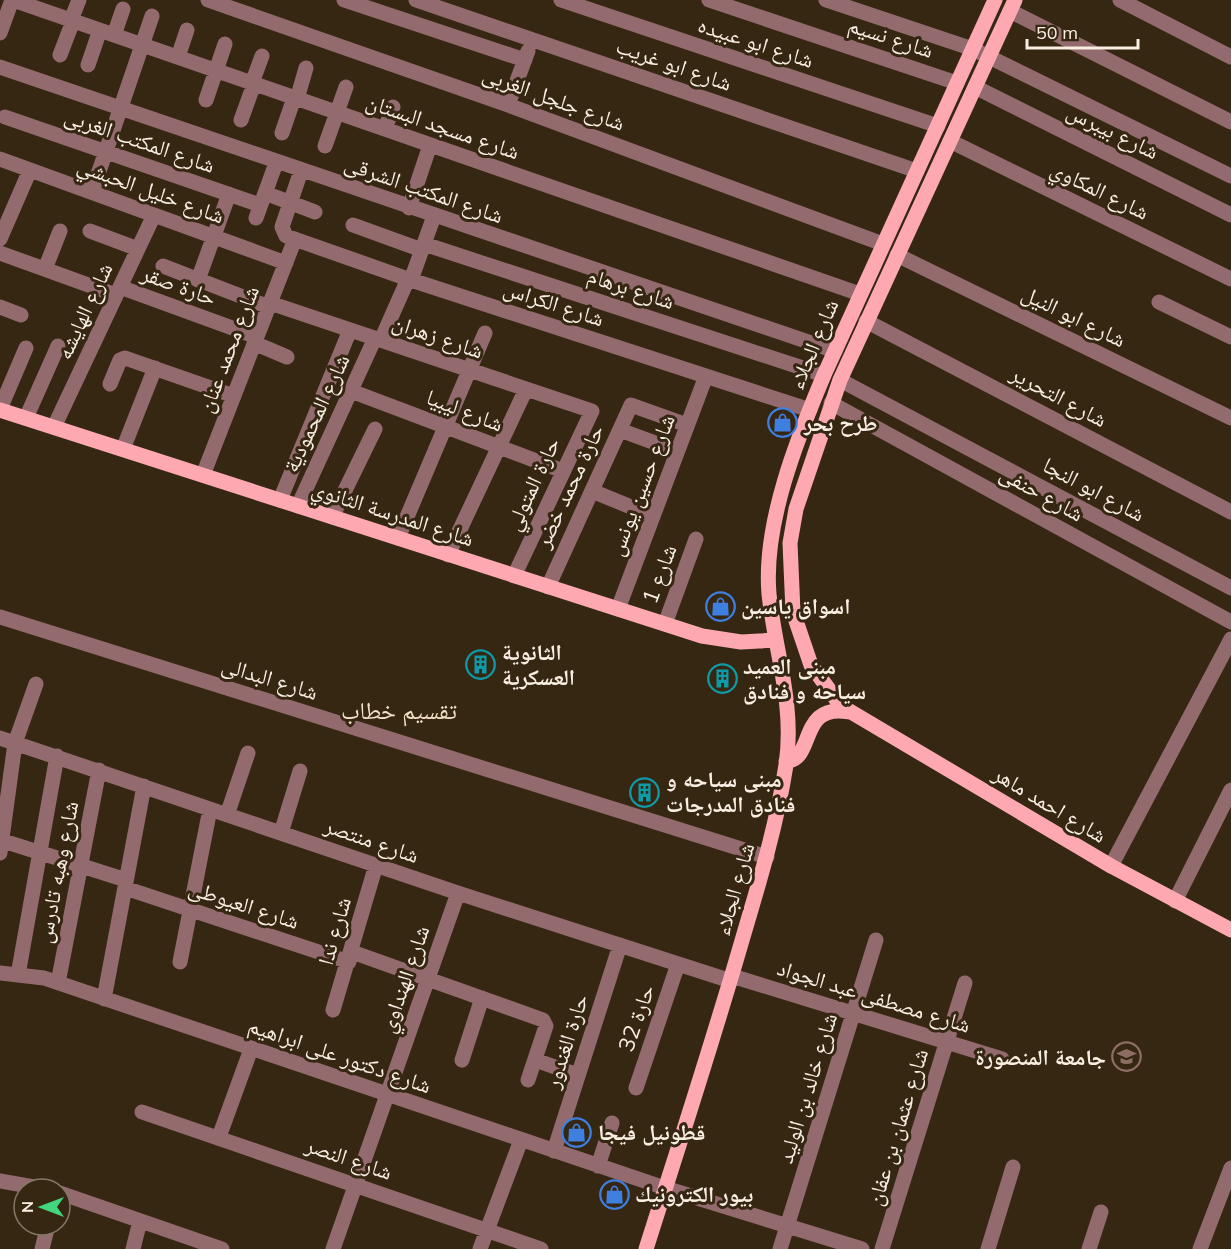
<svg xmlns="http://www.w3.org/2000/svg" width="1231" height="1249" viewBox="0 0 1231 1249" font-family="Mulish,'Noto Naskh Arabic',sans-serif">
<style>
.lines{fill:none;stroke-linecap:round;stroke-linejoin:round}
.minor{stroke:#936a6e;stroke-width:15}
.major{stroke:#fea9b2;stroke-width:15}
.labels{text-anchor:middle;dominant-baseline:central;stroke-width:6;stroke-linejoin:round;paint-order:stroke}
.street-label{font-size:22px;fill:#f9eee2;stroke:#362713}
.poi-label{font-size:22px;font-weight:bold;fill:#f9eee2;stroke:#362713;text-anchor:start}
.neighbourhood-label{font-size:24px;fill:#f5e1c8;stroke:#362713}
</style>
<rect width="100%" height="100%" fill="#362713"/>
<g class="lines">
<path class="minor" d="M 13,0 L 860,294
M 208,0 L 508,105 L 883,244
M 344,0 L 525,60
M 416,0 L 917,171
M 561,0 L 938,126
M 709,0 L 957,83
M 826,0 L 973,49 L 1231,176
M 1120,0 L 1231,57
M 1010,11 L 1231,122
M 71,20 L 79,0
M 0,33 L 12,0
M 114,35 L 123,9
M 60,55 L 73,21
M 178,57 L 187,30
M 88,65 L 100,30
M 0,67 L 835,351
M 252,83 L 262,56
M 975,87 L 1231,215
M 297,99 L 306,68
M 206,100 L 225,44
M 508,105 L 528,51
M 5,117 L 260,205
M 241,120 L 254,84
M 385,129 L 393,107
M 282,133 L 294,98
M 950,141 L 1231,279
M 325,146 L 346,87
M 0,159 L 286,263
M 301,171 L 282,227 L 286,236 L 408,279 L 810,410
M 92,192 L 152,16
M 265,193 L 315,212
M 409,208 L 430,145
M 256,218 L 276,163
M 353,225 L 422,250
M 90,231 L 138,249
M 0,239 L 30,170
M 424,244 L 824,375
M 0,253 L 116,295
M 897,255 L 1231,418
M 163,266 L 269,307
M 45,269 L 60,231
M 198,280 L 229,194
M 411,280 L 434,216
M 120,287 L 257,337
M 1159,302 L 1231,337
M 270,303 L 592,411 L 514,576
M 0,307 L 21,315
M 866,321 L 1231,512
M 381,340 L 408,279
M 254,343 L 287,357
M 840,380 L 1231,588
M 110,384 L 120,360 L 125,358 L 234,396
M 351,391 L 563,471
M 831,403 L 1231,622
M 0,409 L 26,348
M 26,418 L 58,346
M 54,427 L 154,215
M 620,430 L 677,451
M 123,449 L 155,368
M 203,475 L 295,239
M 592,491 L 653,516
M 280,500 L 350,330
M 298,506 L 375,338
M 332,517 L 375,429
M 398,538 L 485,333
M 448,555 L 526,389
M 548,587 L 631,405 L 687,425
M 618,609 L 706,376
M 0,617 L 767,857
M 665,624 L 696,539
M 0,738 L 458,893 L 731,981
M 227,815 L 248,753
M 281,833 L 300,771
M 0,840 L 126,880
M 0,853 L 15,743 L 36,684
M 1111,866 L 1231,639
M 125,888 L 349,962
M 1175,901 L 1231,790
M 352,952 L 543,1020 L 546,1026 L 528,1080
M 180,962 L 210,809
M 0,973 L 44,978 L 665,1188 L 862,1249
M 18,975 L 57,756
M 732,976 L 1002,1059
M 58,983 L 99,770
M 104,999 L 144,786
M 333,1010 L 376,865
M 462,1060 L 482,998
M 535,1060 L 578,1075
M 636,1088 L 678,964
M 142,1112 L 541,1249
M 219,1137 L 251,1049
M 554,1151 L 620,945
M 598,1166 L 612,1123
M 0,1181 L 45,1189
M 60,1193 L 222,1249
M 42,1249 L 48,1225
M 133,1249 L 140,1221
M 333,1249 L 458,893
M 480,1249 L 521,1140
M 780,1249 L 876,940
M 882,1249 L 965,983
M 988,1249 L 1013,1167
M 1089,1249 L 1101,1212
M 1200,1249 L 1231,1168"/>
<path class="major" d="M 1015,0 L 840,380 L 796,509 L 790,543 L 793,612 L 811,665 L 841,706 L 1111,866 L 1231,930
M 0,410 L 702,636 L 741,642 L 776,640
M 786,761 C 815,761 798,702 849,712
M 646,1249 C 679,1145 713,1041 743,937 C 760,880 777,823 786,765 C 795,705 775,652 769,594 C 763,524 797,439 824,375 L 995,0"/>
</g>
<defs>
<symbol id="shop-ring" viewBox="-11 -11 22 22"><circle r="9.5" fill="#362713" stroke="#3f7fe0" stroke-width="1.5"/><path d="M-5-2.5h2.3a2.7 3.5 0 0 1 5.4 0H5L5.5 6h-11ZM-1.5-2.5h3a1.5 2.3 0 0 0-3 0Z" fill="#3f7fe0"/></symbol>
<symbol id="building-ring" viewBox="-11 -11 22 22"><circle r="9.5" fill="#362713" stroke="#0f9aa8" stroke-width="1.5"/><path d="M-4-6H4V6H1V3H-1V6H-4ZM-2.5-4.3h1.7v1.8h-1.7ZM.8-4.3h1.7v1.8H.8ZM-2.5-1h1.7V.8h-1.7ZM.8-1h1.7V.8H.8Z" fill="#0f9aa8"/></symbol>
<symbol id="university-ring" viewBox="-11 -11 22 22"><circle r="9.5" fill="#362713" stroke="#8d6e63" stroke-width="1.5"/><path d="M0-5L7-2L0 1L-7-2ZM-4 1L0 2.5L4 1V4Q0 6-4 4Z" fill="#8d6e63"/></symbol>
</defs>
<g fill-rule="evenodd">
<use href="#shop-ring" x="766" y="406" width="33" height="33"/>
<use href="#shop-ring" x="704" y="590" width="33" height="33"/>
<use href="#building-ring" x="464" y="648" width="33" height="33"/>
<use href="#building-ring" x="706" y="662" width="33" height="33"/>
<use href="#building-ring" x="628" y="776" width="33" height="33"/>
<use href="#university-ring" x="1110" y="1040" width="33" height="33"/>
<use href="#shop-ring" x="560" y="1116" width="33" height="33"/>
<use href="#shop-ring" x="598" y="1178" width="33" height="33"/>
</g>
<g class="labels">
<g class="street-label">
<text transform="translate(891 37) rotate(18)">شارع نسيم</text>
<text transform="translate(756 42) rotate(18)">شارع ابو عبيده</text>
<text transform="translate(674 64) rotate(19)">شارع ابو غريب</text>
<text transform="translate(554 98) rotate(20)">شارع جلجل الغربى</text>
<text transform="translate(443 126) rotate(19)">شارع مسجد البستان</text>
<text transform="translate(1113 131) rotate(26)">شارع بيبرس</text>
<text transform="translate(140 140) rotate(19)">شارع المكتب الغربى</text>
<text transform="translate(424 189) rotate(19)">شارع المكتب الشرقى</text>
<text transform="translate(151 190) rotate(20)">شارع خليل الحبشي</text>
<text transform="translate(1100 190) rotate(26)">شارع المكاوي</text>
<text transform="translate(179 285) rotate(20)">حارة صقر</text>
<text transform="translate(631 288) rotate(18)">شارع برهام</text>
<text transform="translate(554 303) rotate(18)">شارع الكراس</text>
<text transform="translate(84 311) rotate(-65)">شارع الهايشه</text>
<text transform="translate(1074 316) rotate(26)">شارع ابو النيل</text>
<text transform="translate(438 336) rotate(19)">شارع زهران</text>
<text transform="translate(813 344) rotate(-67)">شارع الجلاء</text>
<text transform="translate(228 349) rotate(-69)">شارع محمد عنان</text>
<text transform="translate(1059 396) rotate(28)">شارع التحرير</text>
<text transform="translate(465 410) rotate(21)">شارع ليبيا</text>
<text transform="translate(316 413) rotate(-65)">شارع المحمودية</text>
<text transform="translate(532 484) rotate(-65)">حارة المتولي</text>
<text transform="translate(641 485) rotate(-69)">شارع حسين يونس</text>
<text transform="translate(569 486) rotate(-65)">حارة محمد خضر</text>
<text transform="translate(1094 489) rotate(28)">شارع ابو النجا</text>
<text transform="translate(1042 493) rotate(29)">شارع حنفى</text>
<text transform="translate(393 513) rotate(18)">شارع المدرسة الثانوي</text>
<text transform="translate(659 574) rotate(-70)">شارع 1</text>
<text transform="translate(270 678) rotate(17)">شارع البدالى</text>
<text transform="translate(1050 804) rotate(31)">شارع احمد ماهر</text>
<text transform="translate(372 840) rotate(19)">شارع منتصر</text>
<text transform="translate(57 872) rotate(-79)">شارع وهبه تادرس</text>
<text transform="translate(734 889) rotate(-74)">شارع الجلاء</text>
<text transform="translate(244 904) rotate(18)">شارع العيوطى</text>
<text transform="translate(334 931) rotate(-74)">شارع ندا</text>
<text transform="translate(404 979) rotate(-71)">شارع الهنداوي</text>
<text transform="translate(874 996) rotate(17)">شارع مصطفى عبد الجواد</text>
<text transform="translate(636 1018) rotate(-71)">حارة 32</text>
<text transform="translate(566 1041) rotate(-72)">حارة الغندور</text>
<text transform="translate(340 1055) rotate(19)">شارع دكتور على ابراهيم</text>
<text transform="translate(807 1088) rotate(-73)">شارع خالد بن الوليد</text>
<text transform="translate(897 1127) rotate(-73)">شارع عثمان بن عفان</text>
<text transform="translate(349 1158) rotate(19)">شارع النصر</text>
</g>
<g class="poi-label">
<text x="804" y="423">طرح بحر</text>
<text x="741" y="606">اسواق ياسين</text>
<text x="502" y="652">الثانوية<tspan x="502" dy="25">العسكرية</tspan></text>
<text x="743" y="666">مبنى العميد<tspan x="743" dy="25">سياحه و فنادق</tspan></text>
<text x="666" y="779">مبنى سياحه و<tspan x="666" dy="25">فنادق المدرجات</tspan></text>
<text x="1106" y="1057" text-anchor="end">جامعة المنصورة</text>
<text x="598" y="1132">قطونيل فيجا</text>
<text x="635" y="1194">بيور الكترونيك</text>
</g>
<g class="neighbourhood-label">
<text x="399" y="710">تقسيم خطاب</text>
</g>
</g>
<g transform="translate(42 1207) rotate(270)"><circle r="28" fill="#362713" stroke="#847766" stroke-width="1.5"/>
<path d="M0-4.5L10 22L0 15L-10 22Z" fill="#42d77c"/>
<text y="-9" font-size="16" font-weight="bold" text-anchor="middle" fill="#f9eee2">N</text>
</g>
<path d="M1027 39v9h111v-9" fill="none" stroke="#f9eee2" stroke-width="3"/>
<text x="1036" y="39" font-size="18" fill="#f9eee2" stroke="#362713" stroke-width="4.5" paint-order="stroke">50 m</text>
</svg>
